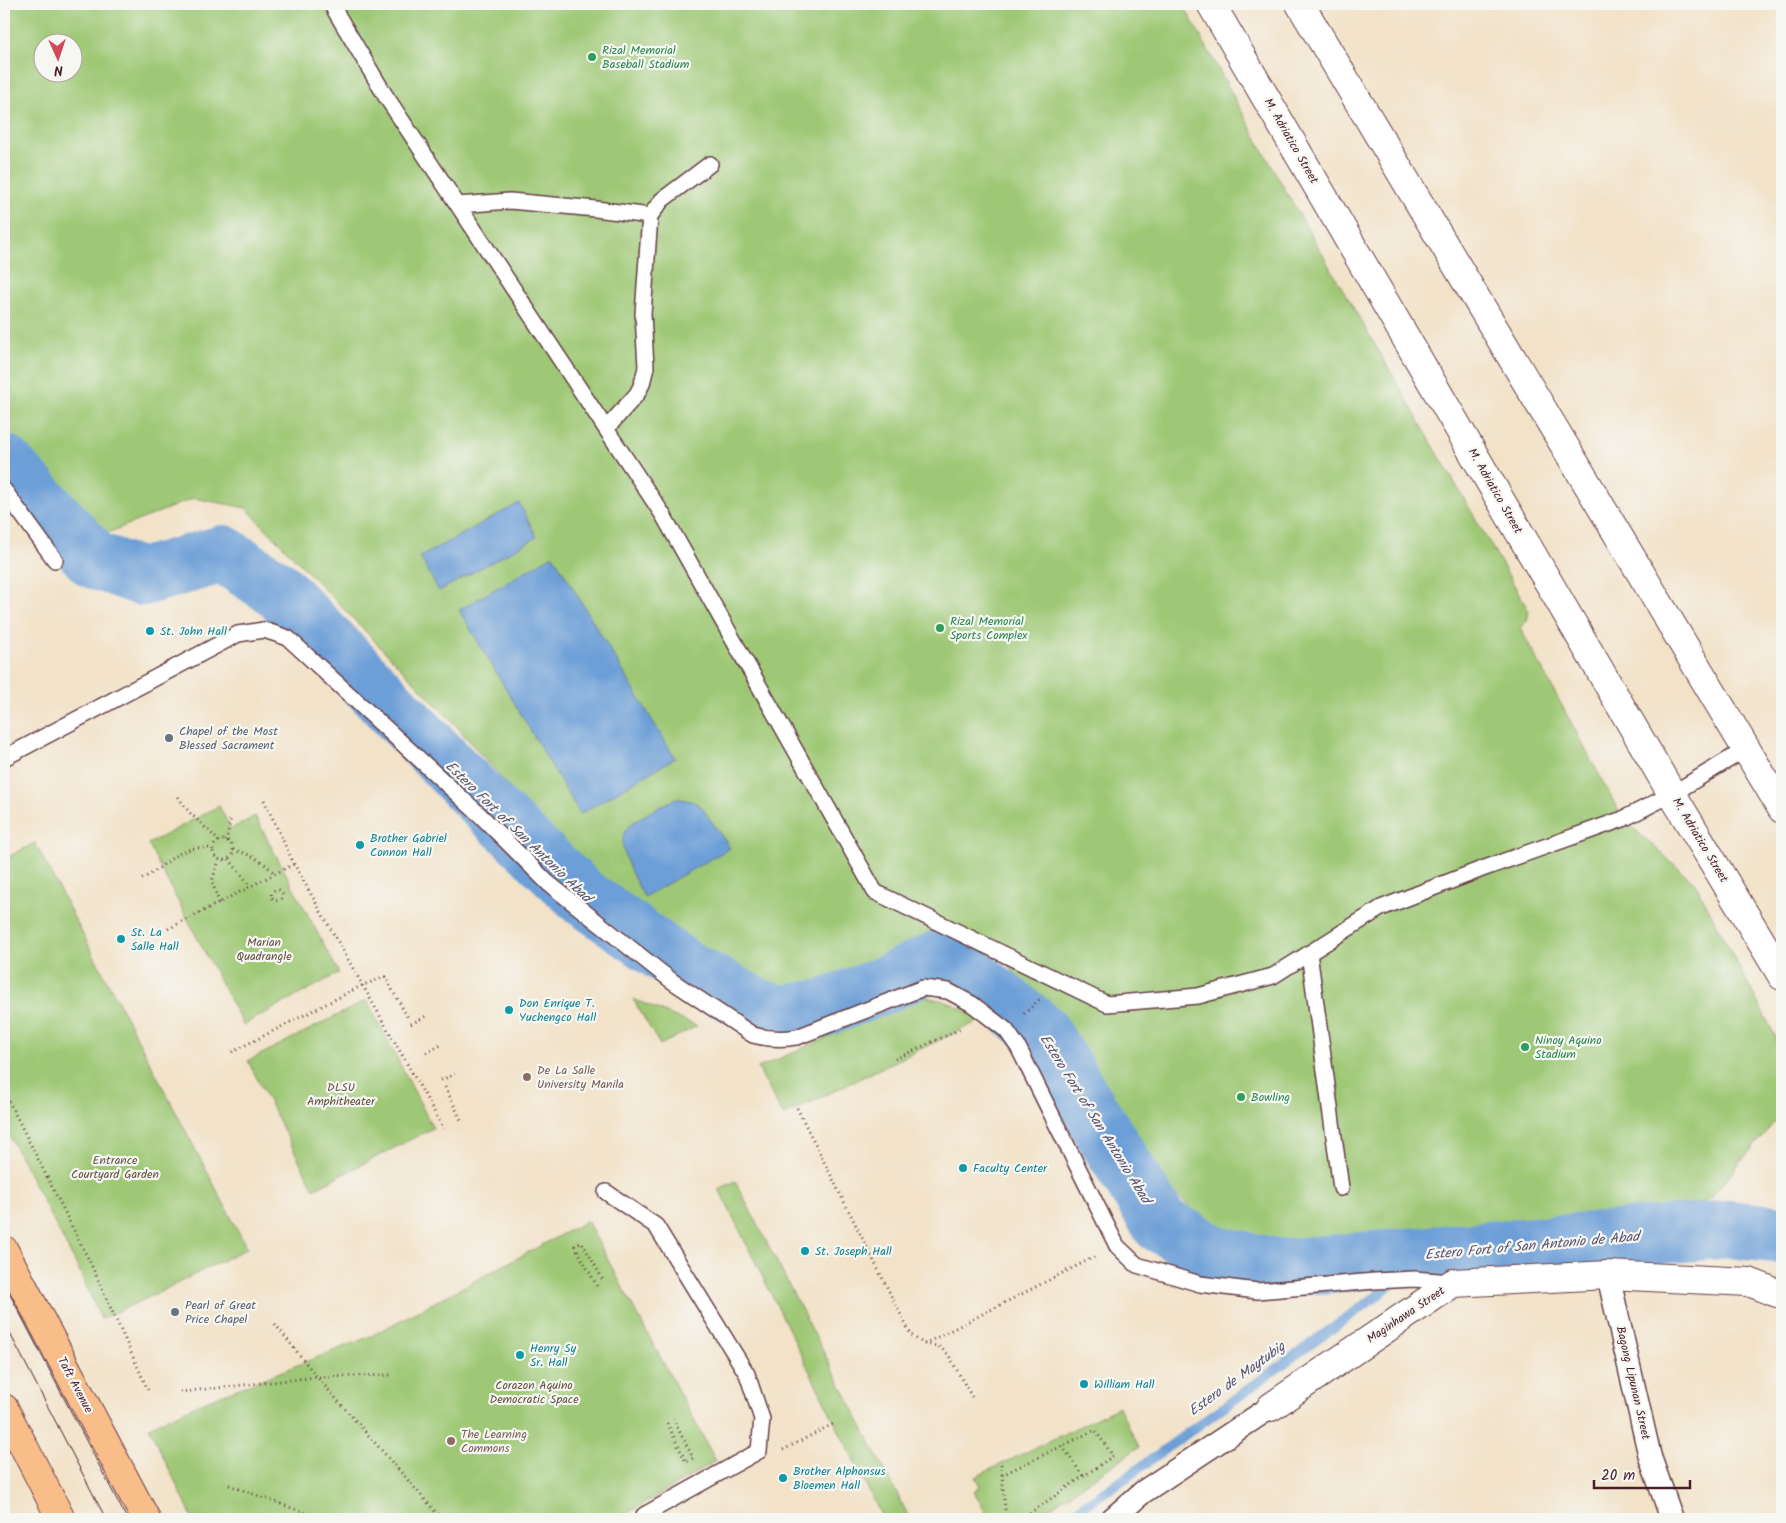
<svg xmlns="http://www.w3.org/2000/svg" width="1786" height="1523" viewBox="0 0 1786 1523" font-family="Kalam,sans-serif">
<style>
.green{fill:#9ec875;stroke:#747450;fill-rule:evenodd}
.water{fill:#6c9ed7;stroke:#5b5e81}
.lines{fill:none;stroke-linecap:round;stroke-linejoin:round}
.stream{stroke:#6c9ed7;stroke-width:10}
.river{stroke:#6c9ed7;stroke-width:58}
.service-casing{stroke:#633c43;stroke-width:18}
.pedestrian-casing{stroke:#633c43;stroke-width:25}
.minor-casing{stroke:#633c43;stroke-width:30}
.tertiary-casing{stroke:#633c43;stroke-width:30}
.primary-casing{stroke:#633c43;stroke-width:30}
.path{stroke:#633c43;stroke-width:3;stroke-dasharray:1 4;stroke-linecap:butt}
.service{stroke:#fff;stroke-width:15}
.pedestrian{stroke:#fff;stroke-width:22}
.minor{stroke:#fff;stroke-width:28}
.tertiary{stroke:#fff;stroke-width:28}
.primary{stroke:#f8bd89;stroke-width:28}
.tram{stroke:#4a1f2b;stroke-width:1}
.leisure-dot{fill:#2e9e5b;stroke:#f6f6f2;stroke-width:2}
.culture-dot{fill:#0f9aa8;stroke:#f6f6f2;stroke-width:2}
.worship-dot{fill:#6b7280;stroke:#f6f6f2;stroke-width:2}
.education-dot{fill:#8d6e63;stroke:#f6f6f2;stroke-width:2}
.labels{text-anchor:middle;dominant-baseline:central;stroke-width:4.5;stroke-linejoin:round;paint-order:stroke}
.leisure-label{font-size:12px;fill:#27864d;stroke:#f6f6f2;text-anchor:start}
.street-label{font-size:12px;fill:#4a1f2b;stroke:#f6f6f2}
.culture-label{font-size:12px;fill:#0d838f;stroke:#f6f6f2;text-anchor:start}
.worship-label{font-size:12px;fill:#5b616d;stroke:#f6f6f2;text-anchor:start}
.park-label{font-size:12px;fill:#635241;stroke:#f6f6f2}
.education-label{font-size:12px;fill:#785e54;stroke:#f6f6f2;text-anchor:start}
.water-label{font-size:14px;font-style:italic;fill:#585270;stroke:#f6f6f2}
</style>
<rect width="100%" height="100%" fill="#f6f6f2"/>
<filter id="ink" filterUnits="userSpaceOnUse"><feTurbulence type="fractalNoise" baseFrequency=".02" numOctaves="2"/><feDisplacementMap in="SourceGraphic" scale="10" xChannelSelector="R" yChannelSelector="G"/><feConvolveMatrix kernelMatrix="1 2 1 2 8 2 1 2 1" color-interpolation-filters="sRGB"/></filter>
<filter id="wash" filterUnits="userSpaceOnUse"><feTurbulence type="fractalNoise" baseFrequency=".0096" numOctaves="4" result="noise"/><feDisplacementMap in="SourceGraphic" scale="20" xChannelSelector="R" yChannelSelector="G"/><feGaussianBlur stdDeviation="1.12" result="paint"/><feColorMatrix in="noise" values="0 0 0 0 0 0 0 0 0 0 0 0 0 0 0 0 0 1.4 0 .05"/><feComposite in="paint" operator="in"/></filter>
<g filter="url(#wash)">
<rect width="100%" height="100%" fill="#f2e2c8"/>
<path class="green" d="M 4,4 L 1183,4 L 1276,174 L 1529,611 L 1527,621 L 1520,628 L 1623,819 L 1695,883 L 1782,1049 L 1782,1113 L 1701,1209 L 1290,1246 L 1214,1229 L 1166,1186 L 1007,962 L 967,942 L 935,944 L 894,965 L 790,1009 L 585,875 L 450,719 L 246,508 L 194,498 L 100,536 L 4,438 ZM 42,42 L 72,42 L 72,72 L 42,72 Z
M 219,806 L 231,829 L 255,816 L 339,973 L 243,1025 L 148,844 Z
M 35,843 L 247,1248 L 156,1294 L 101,1319 L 78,1268 L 4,1126 L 4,859 Z
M 926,997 C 948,1001 961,1006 979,1021 L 784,1115 L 780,1110 L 758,1068 L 899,1005 Z
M 633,999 L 697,1026 L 660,1045 Z
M 367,1000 L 433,1128 L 314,1189 L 248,1061 Z
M 735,1181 L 910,1519 L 883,1519 L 719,1189 Z
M 587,1221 L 716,1461 L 618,1519 L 193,1519 L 149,1427 L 196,1405 L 371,1336 Z
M 1119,1407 L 1139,1447 L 1033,1519 L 989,1519 L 974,1491 L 980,1486 L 975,1477 Z"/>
<path class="water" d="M 519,503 L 537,537 L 439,591 L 420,557 Z
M 553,555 L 675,758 L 580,814 L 459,610 Z
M 676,798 L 691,801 L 700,805 L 730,848 L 644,897 C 636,881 611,842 629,826 C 640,816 662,806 676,798 Z"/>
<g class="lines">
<path class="stream" d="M 1064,1519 L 1127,1477 L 1377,1296 L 1422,1256"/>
<path class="river" d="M 4,463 L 94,560 L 142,577 L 223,554 L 277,589 L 488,807 L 583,897 L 687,970 L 759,1008 L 781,1014 L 823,1008 L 882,986 L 940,958 L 975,979 L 1040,1030 L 1160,1224 L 1214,1254 L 1281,1268 L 1729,1229 L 1782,1235"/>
</g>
</g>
<g filter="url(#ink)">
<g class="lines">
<defs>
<path id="service" d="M 331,4 L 385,95 L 663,515 L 875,892 L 1107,1004 L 1198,996 L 1273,976 L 1381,908 L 1482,869 L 1623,819 L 1672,794 L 1746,749
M 458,205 L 510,201 L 596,209 L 650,216 L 643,314 L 646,367 L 642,384 L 637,394 L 606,429
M 650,216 L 662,200 L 710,164
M 4,490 L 55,560
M 4,758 L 238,634 L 264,630 L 288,638 L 481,816 L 548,883 L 672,981 L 753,1035 C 768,1039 781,1040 797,1037 L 923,988 L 948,991 L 972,1004 L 1006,1030 L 1018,1047 L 1117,1246 L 1137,1265 L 1200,1284 L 1257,1291 L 1375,1281 L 1414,1279 L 1451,1282
M 1309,953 L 1341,1188
M 606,1192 L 656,1226 L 747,1374 L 762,1419 L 759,1451 L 644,1515 L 647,1519"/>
<path id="pedestrian" d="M 1608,1275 L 1650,1457 L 1672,1519
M 1112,1519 L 1143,1492 L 1271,1407"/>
<path id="minor" d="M 1271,1407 L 1453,1283 L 1608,1275 L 1749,1282 L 1777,1293 L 1782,1293"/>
<path id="tertiary" d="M 1211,4 L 1672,794 L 1782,976
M 1300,4 L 1782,809"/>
<path id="primary" d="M 4,1250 L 146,1519
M 4,1408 L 61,1519"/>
</defs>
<use href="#service" class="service-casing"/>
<use href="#pedestrian" class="pedestrian-casing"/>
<use href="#minor" class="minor-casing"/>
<use href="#tertiary" class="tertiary-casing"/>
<use href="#primary" class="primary-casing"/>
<path class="path" d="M 178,797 L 189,812 L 219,841
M 264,800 L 294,864 L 444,1129
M213 850a10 10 0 1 1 20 0a10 10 0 1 1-20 0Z
M 226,841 L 231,817
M 233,850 C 251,854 263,861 275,874
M 229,859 L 250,886
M 142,879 C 169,865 180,842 213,849
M271.5 895a5.5 5.5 0 1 1 11 0a5.5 5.5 0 1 1-11 0Z
M 219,903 L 212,881 L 219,860
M 168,929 L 294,864
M 1024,1014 L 1041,998
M 411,1024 L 426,1016
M 232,1052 L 363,985 L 385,977 L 408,1018
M 426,1053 L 441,1045
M 895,1059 L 963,1028
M 441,1080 L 455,1074
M 445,1087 L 461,1120
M 4,1092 L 89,1260 L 148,1390
M 797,1108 L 911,1335 L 924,1344 L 938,1346 L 948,1354 L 973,1399
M 597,1286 L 575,1246 L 582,1242 L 604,1282
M 275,1324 L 317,1377 L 442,1519
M 924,1344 L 1096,1256
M 180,1392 L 317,1377 L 392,1375
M 667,1423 L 686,1462 L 693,1458 L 673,1419
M 1062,1446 L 1083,1476
M 783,1450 L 835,1423
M 1001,1464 L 1006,1519
M 1002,1475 L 1095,1430 L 1113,1456 L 1021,1519
M 229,1485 L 322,1519"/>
<use href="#service" class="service"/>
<use href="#pedestrian" class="pedestrian"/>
<use href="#minor" class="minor"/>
<use href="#tertiary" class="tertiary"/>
<use href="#primary" class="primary"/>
<path class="tram" d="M 4,1283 L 127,1519
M 4,1322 L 106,1519"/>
</g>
</g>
<g class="leisure-dot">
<circle cx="592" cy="57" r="5"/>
<circle cx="940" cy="628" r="5"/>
<circle cx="1525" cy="1047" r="5"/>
<circle cx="1241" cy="1097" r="5"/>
</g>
<g class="culture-dot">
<circle cx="150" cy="631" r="5"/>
<circle cx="360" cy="845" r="5"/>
<circle cx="121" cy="939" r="5"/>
<circle cx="509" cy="1010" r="5"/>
<circle cx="963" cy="1168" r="5"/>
<circle cx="805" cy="1251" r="5"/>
<circle cx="520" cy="1355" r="5"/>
<circle cx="1084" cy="1384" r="5"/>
<circle cx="783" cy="1478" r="5"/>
</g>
<g class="worship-dot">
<circle cx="169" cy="738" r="5"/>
<circle cx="175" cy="1312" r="5"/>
</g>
<g class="education-dot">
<circle cx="527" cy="1077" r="5"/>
<circle cx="451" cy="1441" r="5"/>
</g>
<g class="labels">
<g class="leisure-label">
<text x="602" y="50">Rizal Memorial<tspan x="602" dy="14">Baseball Stadium</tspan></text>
<text x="950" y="621">Rizal Memorial<tspan x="950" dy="14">Sports Complex</tspan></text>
<text x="1535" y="1040">Ninoy Aquino<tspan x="1535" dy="14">Stadium</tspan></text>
<text x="1251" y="1097">Bowling</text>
</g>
<g class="street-label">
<text transform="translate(1291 141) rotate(60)">M. Adriatico Street</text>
<text transform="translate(1495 491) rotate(60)">M. Adriatico Street</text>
<text transform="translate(1700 840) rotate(59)">M. Adriatico Street</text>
<text transform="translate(1406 1315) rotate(-34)">Maginhawa Street</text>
<text transform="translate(1633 1383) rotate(77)">Bagong Lipunan Street</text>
<text transform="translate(75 1385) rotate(62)">Taft Avenue</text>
</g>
<g class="culture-label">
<text x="160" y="631">St. John Hall</text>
<text x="370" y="838">Brother Gabriel<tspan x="370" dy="14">Connon Hall</tspan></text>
<text x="131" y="932">St. La<tspan x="131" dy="14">Salle Hall</tspan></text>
<text x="519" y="1003">Don Enrique T.<tspan x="519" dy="14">Yuchengco Hall</tspan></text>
<text x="973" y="1168">Faculty Center</text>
<text x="815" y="1251">St. Joseph Hall</text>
<text x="530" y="1348">Henry Sy<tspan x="530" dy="14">Sr. Hall</tspan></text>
<text x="1094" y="1384">William Hall</text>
<text x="793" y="1471">Brother Alphonsus<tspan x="793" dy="14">Bloemen Hall</tspan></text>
</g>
<g class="worship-label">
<text x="179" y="731">Chapel of the Most<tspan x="179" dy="14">Blessed Sacrament</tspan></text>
<text x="185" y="1305">Pearl of Great<tspan x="185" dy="14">Price Chapel</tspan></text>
</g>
<g class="park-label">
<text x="264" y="942">Marian<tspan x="264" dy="14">Quadrangle</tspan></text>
<text x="341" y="1087">DLSU<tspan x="341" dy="14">Amphitheater</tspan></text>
<text x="115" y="1160">Entrance<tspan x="115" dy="14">Courtyard Garden</tspan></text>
<text x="534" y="1385">Corazon Aquino<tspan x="534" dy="14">Democratic Space</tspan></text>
</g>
<g class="education-label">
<text x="537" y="1070">De La Salle<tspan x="537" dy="14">University Manila</tspan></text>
<text x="461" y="1434">The Learning<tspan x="461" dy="14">Commons</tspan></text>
</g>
<g class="water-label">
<text transform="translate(518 832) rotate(44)">Estero Fort of San Antonio Abad</text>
<text transform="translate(1095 1119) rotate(58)">Estero Fort of San Antonio Abad</text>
<text transform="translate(1532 1246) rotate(-5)">Estero Fort of San Antonio de Abad</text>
<text transform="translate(1237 1379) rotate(-36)">Estero de Maytubig</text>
</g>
</g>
<rect width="1786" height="1523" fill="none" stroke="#f6f6f2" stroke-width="20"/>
<g transform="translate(58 58) rotate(177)"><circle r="24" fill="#f6f6f2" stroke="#b1a0a2"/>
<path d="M0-4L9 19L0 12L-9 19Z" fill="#d1495b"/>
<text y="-8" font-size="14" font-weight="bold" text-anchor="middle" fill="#4a1f2b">N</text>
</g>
<path d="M1594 1480v8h96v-8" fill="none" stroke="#4a1f2b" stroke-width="2.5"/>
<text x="1601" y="1480" font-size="15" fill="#4a1f2b" stroke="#f6f6f2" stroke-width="4" paint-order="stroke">20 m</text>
</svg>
